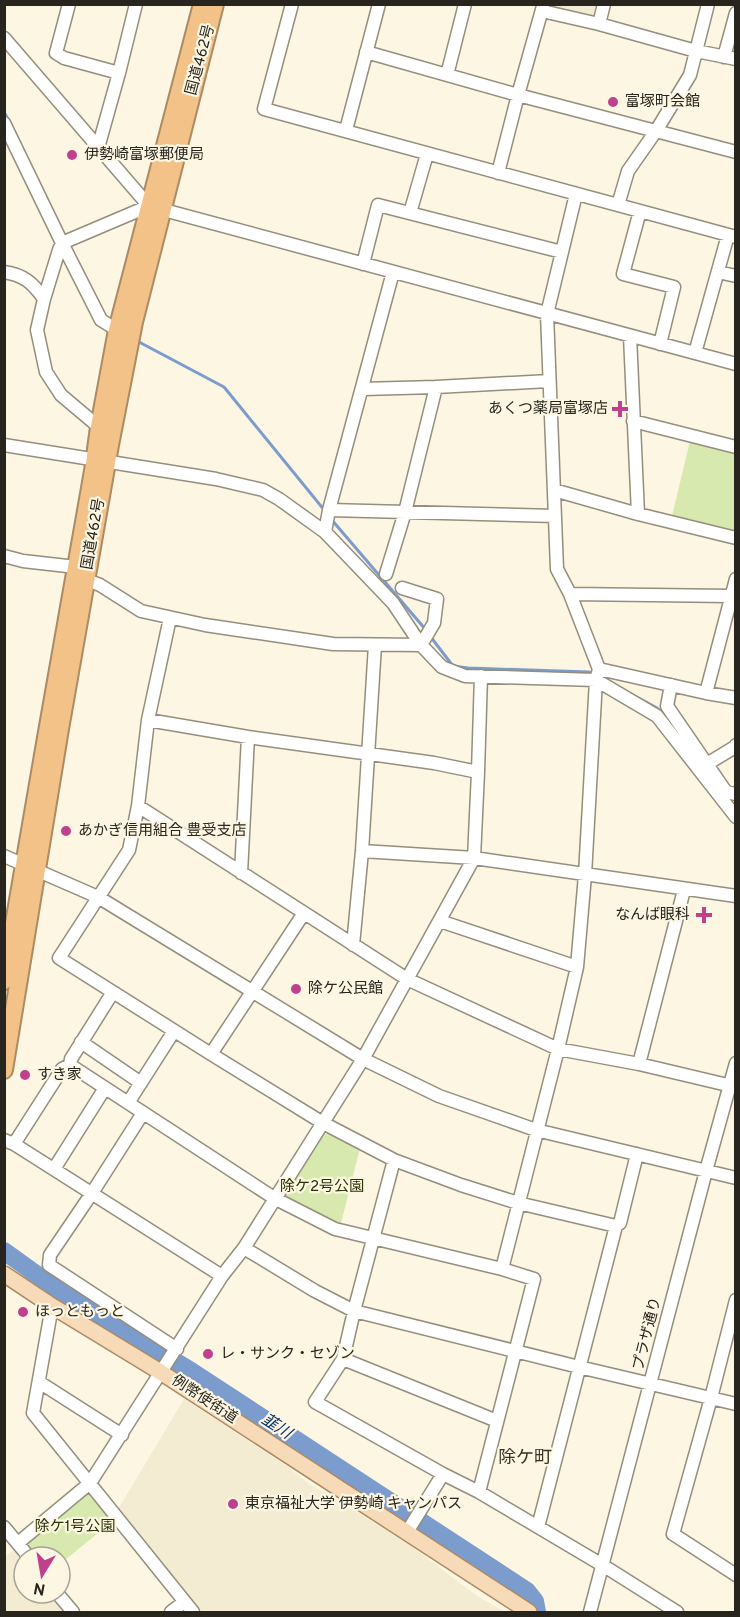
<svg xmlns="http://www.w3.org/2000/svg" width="740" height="1617" viewBox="0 0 740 1617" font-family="Overpass,'Noto Sans JP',sans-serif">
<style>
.built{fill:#f4ecd2}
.green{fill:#d7e9ae}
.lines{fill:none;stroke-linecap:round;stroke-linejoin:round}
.stream{stroke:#7c9cce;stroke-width:3}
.river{stroke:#7c9cce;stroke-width:18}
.minor-casing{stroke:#938e7d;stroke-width:15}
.major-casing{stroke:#ab8b63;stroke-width:18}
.highway-casing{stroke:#ab8b63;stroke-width:20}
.minor{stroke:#fff;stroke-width:12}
.major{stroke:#f7dab8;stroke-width:15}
.highway{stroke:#f2c288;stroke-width:16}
.poi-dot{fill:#bf418e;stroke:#fcf6e3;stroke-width:2}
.labels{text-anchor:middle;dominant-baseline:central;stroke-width:4.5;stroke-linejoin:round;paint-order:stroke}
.street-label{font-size:15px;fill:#27251e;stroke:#fcf6e3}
.poi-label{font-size:15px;fill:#27251e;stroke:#fcf6e3;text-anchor:start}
.park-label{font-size:15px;fill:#293405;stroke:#fcf6e3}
.water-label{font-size:16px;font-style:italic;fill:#0a316e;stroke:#fcf6e3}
.quarter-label{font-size:18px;fill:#373223;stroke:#fcf6e3}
</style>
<rect width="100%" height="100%" fill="#fcf6e3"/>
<path class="built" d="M 549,4 L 599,5 L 596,16 L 591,18 L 549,8 Z
M 184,1399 L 288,1467 L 309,1484 L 333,1497 L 411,1546 L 477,1596 L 505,1612 L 198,1612 L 117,1511 Z
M 12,1551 L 19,1553 L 24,1559 L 24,1593 L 51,1593 L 67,1612 L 5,1612 L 5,1557 Z"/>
<path class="green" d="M 690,441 L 735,453 L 735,532 L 672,516 Z
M 324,1134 L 331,1134 L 360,1148 L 340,1227 L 287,1200 L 285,1195 Z
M 84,1494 L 91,1494 L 114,1520 L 60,1564 L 60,1557 L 34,1557 L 26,1548 L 27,1542 Z"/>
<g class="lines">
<path class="stream" d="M 4,112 L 9,121
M 139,342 L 224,387 L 325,511
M 331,519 L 426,630
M 430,636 L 453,666 L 468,668 L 589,672 L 593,674
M 631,694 L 657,708 L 661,712"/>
<path class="river" d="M 4,1251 L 65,1295 L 191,1371 L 527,1591 L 535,1601 L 537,1612"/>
<defs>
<path id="minor" d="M 69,4 L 56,53 L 64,58 L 119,73 L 98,148
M 292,4 L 264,109 L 736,237
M 542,11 L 599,24 L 696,51 L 736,59
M 599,24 L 604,4
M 4,38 L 149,206 L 736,364
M 366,52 L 518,95 L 736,152
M 724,57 L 736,13
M 119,73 L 136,4
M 447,75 L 465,4
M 4,123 L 62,243 L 59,250 L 44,299
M 346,130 L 379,4
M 498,173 L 518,95 L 543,6
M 618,205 L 628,171 L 656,131 L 690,75 L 708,4
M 640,211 L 623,274 L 674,287 L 660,344
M 410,213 L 427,154
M 363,264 L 378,205 L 562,252
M 4,272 C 24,275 33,283 44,299 L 37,330 L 46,372 L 61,395 L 99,427
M 718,272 L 736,276
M 117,330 L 101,320 L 62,243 L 149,206
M 630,336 L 638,514
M 695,353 L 728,235
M 362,389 L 436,387
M 633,421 L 736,447
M 4,445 L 216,479 L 263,490 L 279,499 L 325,532 L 393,603 L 421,645 L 442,667 L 465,676 L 596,680 L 657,716 L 736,817
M 554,490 L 638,514 L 736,538
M 329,510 L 555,516
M 325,532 L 329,510 L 393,272
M 4,556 L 23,561 L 76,567
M 386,574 L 405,512 L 436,387 L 549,381
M 87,580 L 100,585 L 141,611 L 205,625 L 333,644 L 421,645
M 402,588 L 437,599 L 434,623 L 421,645
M 570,594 L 731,596
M 170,618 L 148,720 L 138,806 L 129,850 L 59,958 L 211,1054 L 323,1123 L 394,1160 L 461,1185 L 518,1203 L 616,1226
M 599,669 L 706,693 L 736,698
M 671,685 L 667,706 L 726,792 L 736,794
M 706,693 L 736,579
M 148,720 L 248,737 L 434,763 L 478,772
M 707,764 L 735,747 L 736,745
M 138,806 L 407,979 L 558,1049 L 639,1064 L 736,1087
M 362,851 L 474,858 L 736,896
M 4,856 L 98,897 L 363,1059 L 439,1096 L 536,1130 L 736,1178
M 241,873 L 248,737
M 440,921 L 577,967
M 353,945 L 362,851 L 375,645
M 81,1042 L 141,1083
M 211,1054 L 304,913
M 639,1064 L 684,890
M 70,1065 L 71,1059 L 113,992
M 128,1103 L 174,1031
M 143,1113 L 92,1193 L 50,1255 L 49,1265 L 177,1349
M 4,1140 L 14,1144 L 222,1276
M 14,1144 L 62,1069 L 70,1065 L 274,1198 L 335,1229 L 502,1269 L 534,1279 L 479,1492
M 394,1160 L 354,1311 L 343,1359 L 315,1402 L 443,1474 L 479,1492 L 604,1566 L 677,1612
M 54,1169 L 105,1088
M 244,1248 L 315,1291 L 354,1311 L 579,1367 L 736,1404
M 502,1269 L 558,1049 L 577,967 L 585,875 L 596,680 L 599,669 L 570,594 L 557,569 L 547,314 L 576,194
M 736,1300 L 711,1398 L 673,1534 L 736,1575
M 52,1306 L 33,1413 L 193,1612
M 343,1359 L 497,1421
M 39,1382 L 122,1435
M 4,1527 L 29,1557
M 538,1527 L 616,1226 L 620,1223 L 637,1154
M 407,1532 L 443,1474
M 18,1543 L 90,1483 L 222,1276 L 244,1248 L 363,1059 L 474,858 L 478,772 L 481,676
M 57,1593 L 73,1612
M 171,1612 L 184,1602
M 590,1612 L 706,1171 L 736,1063"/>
<path id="major" d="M 4,1274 L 52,1306 L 162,1373 L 529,1612"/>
<path id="highway" d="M 4,981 L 47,732 L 93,471 L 99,427 L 117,330 L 202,4
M 4,1070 L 60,729 L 110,445 L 134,322 L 215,4"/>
</defs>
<use href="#minor" class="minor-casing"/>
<use href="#major" class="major-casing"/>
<use href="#highway" class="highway-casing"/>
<use href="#minor" class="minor"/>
<use href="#major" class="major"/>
<use href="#highway" class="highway"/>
</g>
<g class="poi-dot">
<circle cx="613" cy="102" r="6"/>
<circle cx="72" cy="155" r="6"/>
<path d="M617 400h6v6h6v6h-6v6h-6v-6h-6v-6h6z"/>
<circle cx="66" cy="831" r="6"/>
<path d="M701 906h6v6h6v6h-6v6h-6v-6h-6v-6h6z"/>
<circle cx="296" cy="989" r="6"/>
<circle cx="25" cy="1075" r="6"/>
<circle cx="23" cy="1312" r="6"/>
<circle cx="208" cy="1354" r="6"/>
<circle cx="233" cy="1504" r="6"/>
</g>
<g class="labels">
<g class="street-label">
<text transform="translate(201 60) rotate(-75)">国道462号</text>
<text transform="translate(94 534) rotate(-80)">国道462号</text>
<text transform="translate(648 1334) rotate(-76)">プラザ通り</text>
<text transform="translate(204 1400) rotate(33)">例幣使街道</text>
</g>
<g class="poi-label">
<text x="625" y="102">富塚町会館</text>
<text x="84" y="155">伊勢崎富塚郵便局</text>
<text x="608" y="409" text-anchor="end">あくつ薬局富塚店</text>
<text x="78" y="831">あかぎ信用組合 豊受支店</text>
<text x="690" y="915" text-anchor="end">なんば眼科</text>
<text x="308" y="989">除ケ公民館</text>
<text x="37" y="1075">すき家</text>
<text x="35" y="1312">ほっともっと</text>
<text x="220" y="1354">レ・サンク・セゾン</text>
<text x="245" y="1504">東京福祉大学 伊勢崎 キャンパス</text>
</g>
<g class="park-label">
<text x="322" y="1187">除ケ2号公園</text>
<text x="75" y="1527">除ケ1号公園</text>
</g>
<g class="water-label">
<text transform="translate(276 1427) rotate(33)">韮川</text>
</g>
<g class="quarter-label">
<text x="525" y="1458">除ケ町</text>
</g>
</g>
<rect width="740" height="1617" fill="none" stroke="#27251e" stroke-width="12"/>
<g transform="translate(42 1575) rotate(191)"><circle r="28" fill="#fcf6e3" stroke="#a7a294" stroke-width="1.5"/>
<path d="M0-4.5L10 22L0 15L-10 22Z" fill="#bf418e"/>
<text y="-9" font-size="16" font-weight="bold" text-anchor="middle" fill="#27251e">N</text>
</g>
</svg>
